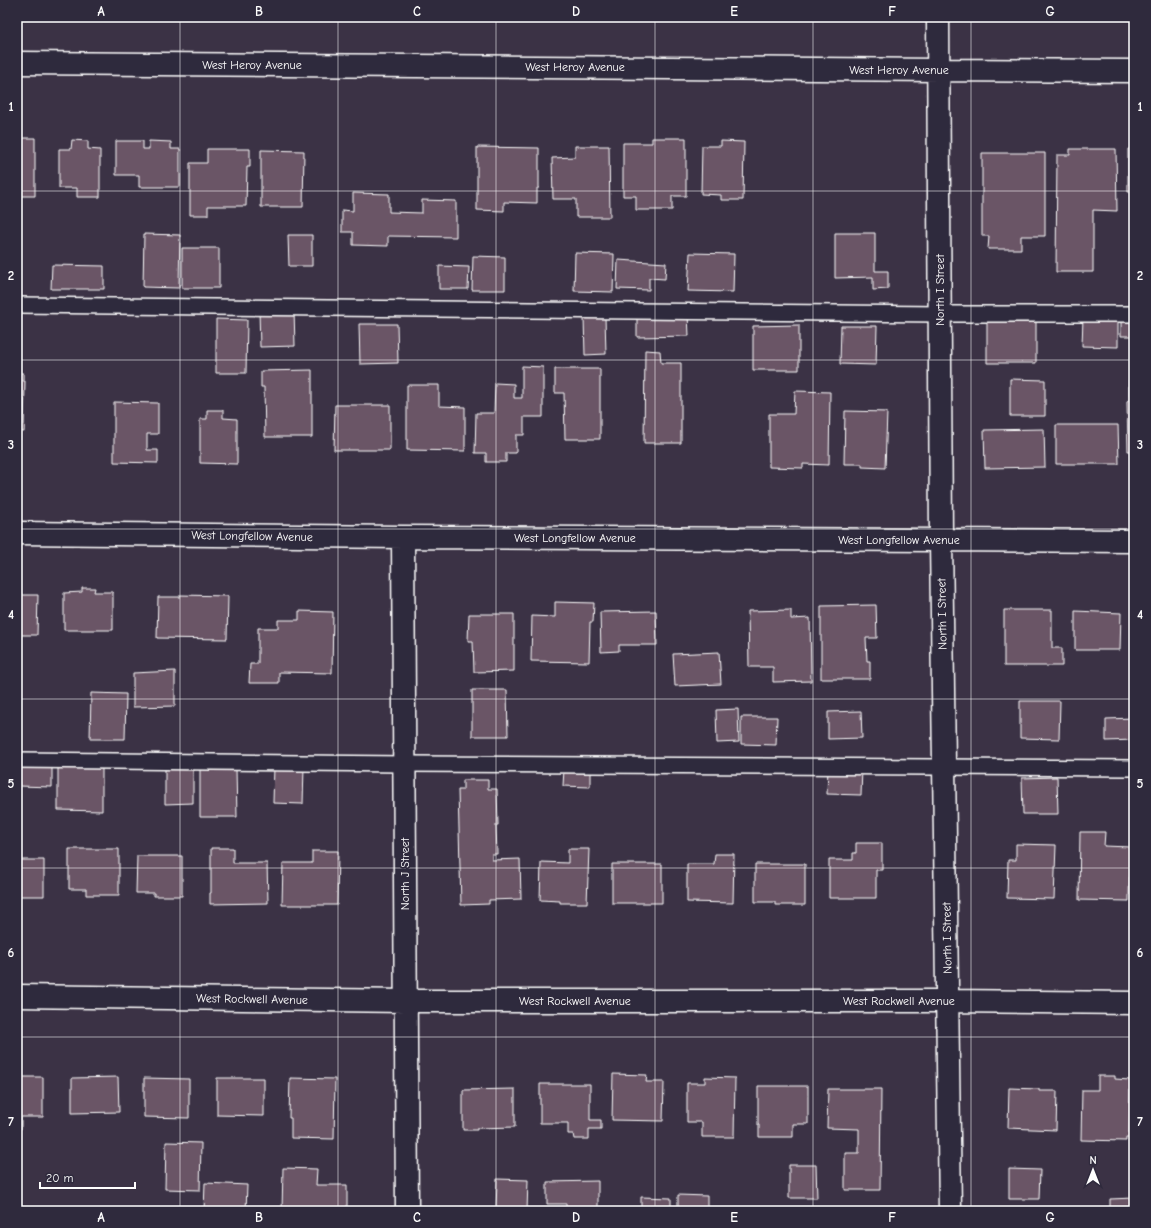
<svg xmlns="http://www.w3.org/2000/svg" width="1151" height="1228" viewBox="0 0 1151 1228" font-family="'Comic Neue',sans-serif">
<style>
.building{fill:#6a5466;stroke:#fff}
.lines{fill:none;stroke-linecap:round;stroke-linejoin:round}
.service-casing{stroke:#fff;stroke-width:18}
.minor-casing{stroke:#fff;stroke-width:25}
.service{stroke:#2f2a3d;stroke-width:15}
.minor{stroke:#2f2a3d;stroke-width:22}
.grid{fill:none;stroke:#fff;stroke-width:1;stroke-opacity:0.55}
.labels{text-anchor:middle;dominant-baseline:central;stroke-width:3.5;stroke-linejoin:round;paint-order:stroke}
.street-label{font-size:12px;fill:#fff;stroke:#2f2a3d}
.neatline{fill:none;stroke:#fff;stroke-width:1.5}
.grid-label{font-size:13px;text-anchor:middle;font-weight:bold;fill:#fff}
</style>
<rect width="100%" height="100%" fill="#3b3245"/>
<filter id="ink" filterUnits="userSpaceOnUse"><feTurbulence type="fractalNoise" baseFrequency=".025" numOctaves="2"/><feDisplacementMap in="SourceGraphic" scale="8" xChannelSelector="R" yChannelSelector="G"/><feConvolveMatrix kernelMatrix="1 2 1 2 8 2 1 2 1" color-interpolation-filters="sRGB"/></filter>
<g filter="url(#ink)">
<path class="building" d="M 17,138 L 35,138 L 35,196 L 17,196 Z
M 652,138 L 686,138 L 686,196 L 672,196 L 672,210 L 636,210 L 636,196 L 623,196 L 623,143 L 652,143 Z
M 72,140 L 88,141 L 88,149 L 100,150 L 100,197 L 77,197 L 77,188 L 59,188 L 59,149 L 71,149 Z
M 116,141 L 143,141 L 143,149 L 149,149 L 149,141 L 171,142 L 171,149 L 180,149 L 180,187 L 139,187 L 139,175 L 116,175 Z
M 721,141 L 744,142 L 743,200 L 721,200 L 721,195 L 701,194 L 702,146 L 721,146 Z
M 575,146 L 609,146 L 610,217 L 576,217 L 576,199 L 553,199 L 552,158 L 575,157 Z
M 477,147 L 539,148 L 539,188 L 537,188 L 537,203 L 504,202 L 504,211 L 477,210 Z
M 207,149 L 250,149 L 250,167 L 247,167 L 246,206 L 208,206 L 208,215 L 190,215 L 190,163 L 207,163 Z
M 1070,149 L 1116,149 L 1117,211 L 1093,210 L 1093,272 L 1056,272 L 1057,155 L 1070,155 Z
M 1128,149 L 1134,149 L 1134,192 L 1128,192 Z
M 261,150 L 304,151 L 303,207 L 261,207 Z
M 982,153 L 1045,153 L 1045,236 L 1021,236 L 1021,249 L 988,249 L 989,236 L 982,236 Z
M 353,193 L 389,194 L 389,212 L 422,213 L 422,200 L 456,201 L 456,237 L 388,236 L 388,246 L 353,245 L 353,232 L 342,232 L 342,210 L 353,211 Z
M 835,233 L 875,233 L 875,271 L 888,271 L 888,289 L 873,290 L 873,277 L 835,278 Z
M 144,234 L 180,235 L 179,288 L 143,287 Z
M 288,235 L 312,235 L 312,266 L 289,266 Z
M 182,248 L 219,248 L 219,288 L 182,288 Z
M 575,253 L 614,254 L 613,292 L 574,291 Z
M 690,253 L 734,254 L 733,292 L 688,291 Z
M 473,256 L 505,257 L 505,290 L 472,290 Z
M 618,260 L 666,263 L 665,279 L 649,278 L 649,290 L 617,289 Z
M 52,265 L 104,266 L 104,289 L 51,289 Z
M 439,266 L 469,267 L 468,289 L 439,289 Z
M 294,310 L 295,346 L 260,347 L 259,311 Z
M 688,314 L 689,336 L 637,337 L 637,315 Z
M 1121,316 L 1134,316 L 1134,336 L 1121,336 Z
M 605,317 L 606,354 L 585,355 L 584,318 Z
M 1083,318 L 1118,318 L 1118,347 L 1082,346 Z
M 216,319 L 247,320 L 246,373 L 216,373 Z
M 987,322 L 1036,322 L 1036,363 L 987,363 Z
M 359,324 L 397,324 L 398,363 L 360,364 Z
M 799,325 L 799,370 L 753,370 L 753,326 Z
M 841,326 L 877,326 L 876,365 L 840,364 Z
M 645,350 L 660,351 L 661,363 L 681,363 L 681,443 L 644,443 Z
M 522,366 L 543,367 L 543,417 L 524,417 L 524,435 L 516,435 L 516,453 L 506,453 L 506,462 L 486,462 L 486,453 L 475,453 L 476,413 L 494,413 L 495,383 L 514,384 L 514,398 L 522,398 Z
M 555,369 L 600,369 L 600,439 L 565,439 L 564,393 L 555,393 Z
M 312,370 L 312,437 L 265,437 L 264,387 L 261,387 L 261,371 Z
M 17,373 L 23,373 L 23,381 L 25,381 L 24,432 L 17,431 Z
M 1010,379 L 1045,380 L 1045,416 L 1010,416 Z
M 1129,380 L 1134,380 L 1134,451 L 1128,451 L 1127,401 L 1129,400 Z
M 407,385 L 439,385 L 439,406 L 465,407 L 465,451 L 407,450 Z
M 795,391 L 830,392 L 829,465 L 803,464 L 803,468 L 769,467 L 769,414 L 794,414 Z
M 114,402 L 158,403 L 158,434 L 147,434 L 147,450 L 158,450 L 158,463 L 114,462 Z
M 335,405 L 390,405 L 390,450 L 334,450 Z
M 207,410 L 223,410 L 223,418 L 237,419 L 237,464 L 200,463 L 200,419 L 207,419 Z
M 845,411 L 887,412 L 885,468 L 862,467 L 862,464 L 844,464 Z
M 1056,425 L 1118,425 L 1119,464 L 1056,464 Z
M 1044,429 L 1045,467 L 985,468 L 984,430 Z
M 82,588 L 95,588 L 94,592 L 113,592 L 113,630 L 64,630 L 64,593 L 82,592 Z
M 17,595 L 38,595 L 37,635 L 17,635 Z
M 180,595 L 228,596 L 227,639 L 157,638 L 158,597 L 180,597 Z
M 555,602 L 594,603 L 593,622 L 590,622 L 589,662 L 531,661 L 532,616 L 555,617 Z
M 876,605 L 877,638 L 866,638 L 867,661 L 870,661 L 870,679 L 821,679 L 821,606 Z
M 791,610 L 791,619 L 810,618 L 811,681 L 773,682 L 773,667 L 749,667 L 748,611 Z
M 1004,610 L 1052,610 L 1052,648 L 1062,648 L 1062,666 L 1004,666 Z
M 299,611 L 333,612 L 332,673 L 279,672 L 279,683 L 249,683 L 250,664 L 258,664 L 258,628 L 278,628 L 278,620 L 299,620 Z
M 656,611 L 657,645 L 619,645 L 619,651 L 601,652 L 600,612 Z
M 1075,611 L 1121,613 L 1120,650 L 1075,650 Z
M 469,614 L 514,614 L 514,671 L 474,672 L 473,641 L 468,641 Z
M 719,652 L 721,684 L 675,686 L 673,654 Z
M 175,671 L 175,706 L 133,707 L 133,673 Z
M 472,690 L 507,690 L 508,736 L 472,736 Z
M 91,693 L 126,694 L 125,739 L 90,739 Z
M 1020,701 L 1060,701 L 1059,739 L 1020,738 Z
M 738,709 L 739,742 L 717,743 L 716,710 Z
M 861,711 L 862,738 L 828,739 L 828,712 Z
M 741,717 L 777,717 L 776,745 L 741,744 Z
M 1134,718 L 1134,740 L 1106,741 L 1106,719 Z
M 20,762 L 52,763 L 52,787 L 19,786 Z
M 58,765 L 102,765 L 102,811 L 58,810 Z
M 274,766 L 304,767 L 303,804 L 273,803 Z
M 165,768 L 193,768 L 193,803 L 165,804 Z
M 828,768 L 862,769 L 861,795 L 827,794 Z
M 200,769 L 236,769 L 237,817 L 200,817 Z
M 564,769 L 590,770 L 590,787 L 563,786 Z
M 1057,777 L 1058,814 L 1023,814 L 1022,778 Z
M 463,780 L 488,780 L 488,789 L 497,789 L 498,825 L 496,825 L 497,854 L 492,854 L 492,860 L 520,859 L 521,899 L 489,900 L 489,904 L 461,905 L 458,790 L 463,790 Z
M 1080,832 L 1105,832 L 1104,846 L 1130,847 L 1129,901 L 1079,900 Z
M 856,843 L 882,843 L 882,870 L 876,870 L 876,898 L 829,898 L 829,860 L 853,860 L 853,853 L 856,853 Z
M 1016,844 L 1056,845 L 1054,899 L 1007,898 L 1008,860 L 1016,860 Z
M 211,848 L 233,848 L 233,863 L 267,863 L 268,903 L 210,904 L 210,893 L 211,893 Z
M 69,849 L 119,849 L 119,895 L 86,895 L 86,889 L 69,889 Z
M 568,849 L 589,849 L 587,903 L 560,903 L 560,901 L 540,900 L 541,862 L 568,863 Z
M 312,851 L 338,851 L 337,905 L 282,905 L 283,863 L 312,863 Z
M 715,854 L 734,854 L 733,903 L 687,902 L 687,864 L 714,864 Z
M 137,856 L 182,856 L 182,896 L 154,896 L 154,893 L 136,893 Z
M 17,860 L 44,860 L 44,896 L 17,896 Z
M 612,864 L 662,864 L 662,903 L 612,903 Z
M 755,864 L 805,864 L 805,905 L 775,905 L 775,902 L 755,902 Z
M 613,1074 L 647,1075 L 646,1082 L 664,1082 L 663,1121 L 612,1120 Z
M 1098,1076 L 1115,1076 L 1115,1079 L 1130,1080 L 1129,1138 L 1126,1138 L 1126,1141 L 1081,1140 L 1082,1090 L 1098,1090 Z
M 17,1077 L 43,1077 L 43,1117 L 21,1117 L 21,1129 L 17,1129 Z
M 118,1077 L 119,1112 L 72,1113 L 72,1078 Z
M 705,1077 L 735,1078 L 734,1137 L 702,1137 L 702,1122 L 687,1122 L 687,1083 L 705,1083 Z
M 144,1078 L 189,1079 L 189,1118 L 144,1117 Z
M 217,1078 L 264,1078 L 264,1116 L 217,1115 Z
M 290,1078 L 335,1079 L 334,1139 L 291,1138 L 291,1118 L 289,1118 Z
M 540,1084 L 590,1084 L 590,1120 L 601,1120 L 601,1129 L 589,1129 L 589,1139 L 574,1139 L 573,1134 L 568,1134 L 568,1123 L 540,1123 Z
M 758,1086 L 808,1086 L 808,1124 L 793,1124 L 793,1137 L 759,1137 L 759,1125 L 758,1125 Z
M 1009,1088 L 1039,1089 L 1039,1091 L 1057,1091 L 1056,1130 L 1008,1128 Z
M 515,1089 L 515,1127 L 477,1128 L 477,1130 L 463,1130 L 463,1090 Z
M 828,1089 L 881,1089 L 880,1190 L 845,1190 L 845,1153 L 859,1153 L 859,1129 L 827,1128 Z
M 166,1142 L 201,1143 L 200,1190 L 165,1189 Z
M 789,1165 L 816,1165 L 817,1198 L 789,1198 Z
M 283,1168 L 317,1169 L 316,1185 L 347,1185 L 347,1211 L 282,1211 Z
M 1009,1169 L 1040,1170 L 1039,1199 L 1009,1199 Z
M 497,1179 L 528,1180 L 527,1211 L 496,1211 Z
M 598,1181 L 598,1211 L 566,1211 L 566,1204 L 547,1204 L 547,1182 Z
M 205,1183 L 247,1185 L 246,1211 L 204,1211 Z
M 678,1195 L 707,1196 L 707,1211 L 678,1211 Z
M 641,1197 L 671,1198 L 671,1211 L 641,1211 Z
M 1134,1198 L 1134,1211 L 1110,1211 L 1110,1199 Z"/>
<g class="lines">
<defs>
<path id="service" d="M 17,305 L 940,314 L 1134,314
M 17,760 L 404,764 L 1134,768"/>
<path id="minor" d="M 938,17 L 941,540 L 950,1211
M 17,63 L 938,70 L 1134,71
M 17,533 L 403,537 L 1134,541
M 403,537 L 407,1211
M 17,996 L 406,1001 L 948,1001 L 1134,1003"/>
</defs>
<use href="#service" class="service-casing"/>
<use href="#minor" class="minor-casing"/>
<use href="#service" class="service"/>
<use href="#minor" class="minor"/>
</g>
</g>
<path class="grid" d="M 180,17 L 180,1211M 338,17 L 338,1211M 496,17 L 496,1211M 655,17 L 655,1211M 813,17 L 813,1211M 971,17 L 971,1211M 17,191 L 1134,191M 17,360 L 1134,360M 17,529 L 1134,529M 17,699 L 1134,699M 17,868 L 1134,868M 17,1037 L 1134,1037"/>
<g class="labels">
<g class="street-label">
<text x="252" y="65">West Heroy Avenue</text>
<text x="575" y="67">West Heroy Avenue</text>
<text x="899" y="70">West Heroy Avenue</text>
<text transform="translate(940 290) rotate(-90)">North I Street</text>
<text transform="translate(252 536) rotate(1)">West Longfellow Avenue</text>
<text x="575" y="538">West Longfellow Avenue</text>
<text x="899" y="540">West Longfellow Avenue</text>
<text transform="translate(942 614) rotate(-91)">North I Street</text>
<text transform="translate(405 874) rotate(-90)">North J Street</text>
<text transform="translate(947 938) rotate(-91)">North I Street</text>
<text transform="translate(252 999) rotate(1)">West Rockwell Avenue</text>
<text x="575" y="1001">West Rockwell Avenue</text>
<text x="899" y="1001">West Rockwell Avenue</text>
</g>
</g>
<rect width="1151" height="1228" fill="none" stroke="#2f2a3d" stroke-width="44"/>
<g transform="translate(1093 1170)" stroke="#2f2a3d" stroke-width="3" paint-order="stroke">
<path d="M0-3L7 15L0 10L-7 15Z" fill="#ffffff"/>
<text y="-6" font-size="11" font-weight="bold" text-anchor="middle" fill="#ffffff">N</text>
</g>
<path d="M40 1182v6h95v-6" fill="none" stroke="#ffffff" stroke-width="2"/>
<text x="46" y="1182" font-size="12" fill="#ffffff" stroke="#2f2a3d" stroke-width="3" paint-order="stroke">20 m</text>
<rect x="22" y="22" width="1107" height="1184" class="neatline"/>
<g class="grid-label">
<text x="101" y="16">A</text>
<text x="259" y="16">B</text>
<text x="417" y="16">C</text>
<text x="576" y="16">D</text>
<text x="734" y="16">E</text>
<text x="892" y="16">F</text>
<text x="1050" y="16">G</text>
<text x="11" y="111">1</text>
<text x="1140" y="111">1</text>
<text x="11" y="280">2</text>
<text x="1140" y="280">2</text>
<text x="11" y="449">3</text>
<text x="1140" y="449">3</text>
<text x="11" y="619">4</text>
<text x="1140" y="619">4</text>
<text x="11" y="788">5</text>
<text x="1140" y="788">5</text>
<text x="11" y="957">6</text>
<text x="1140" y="957">6</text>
<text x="11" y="1126">7</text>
<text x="1140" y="1126">7</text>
<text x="101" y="1222">A</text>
<text x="259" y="1222">B</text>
<text x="417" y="1222">C</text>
<text x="576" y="1222">D</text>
<text x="734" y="1222">E</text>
<text x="892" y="1222">F</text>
<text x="1050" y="1222">G</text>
</g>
</svg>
